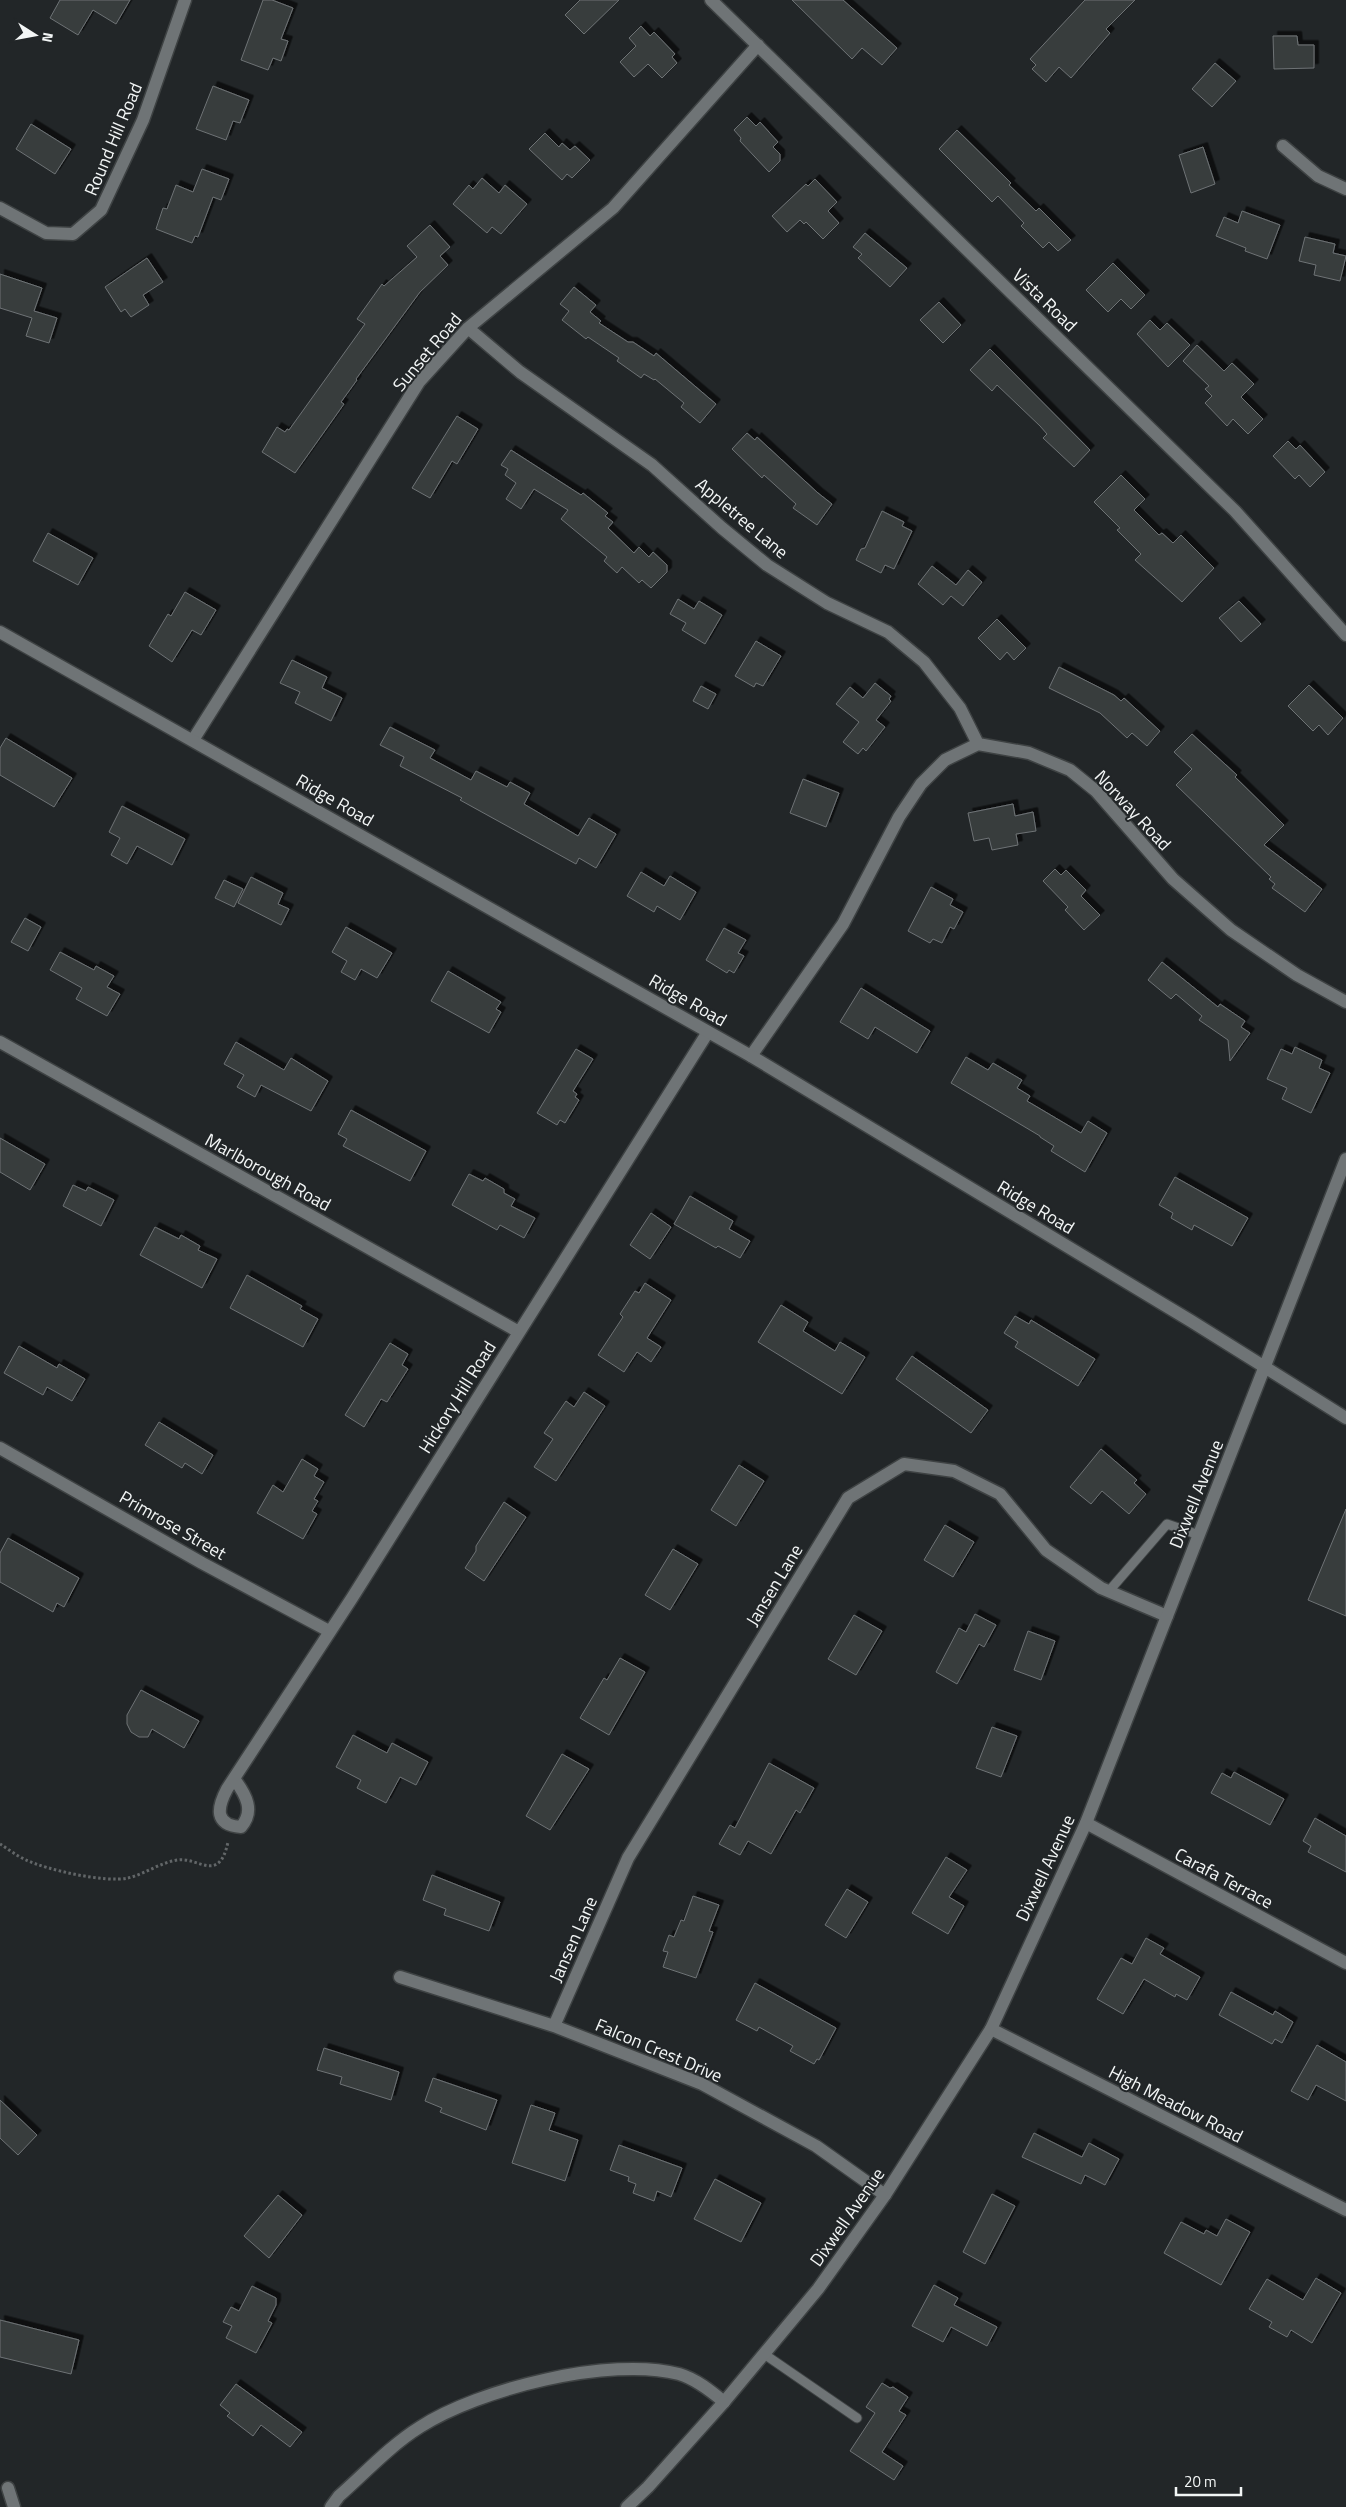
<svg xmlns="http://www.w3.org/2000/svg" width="1346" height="2507" viewBox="0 0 1346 2507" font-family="'Titillium Web',sans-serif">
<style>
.building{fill:#383c3e;stroke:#6e7375;filter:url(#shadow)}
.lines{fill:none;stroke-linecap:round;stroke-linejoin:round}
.service-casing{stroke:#3e4243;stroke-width:11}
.minor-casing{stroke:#3e4243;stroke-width:15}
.secondary-casing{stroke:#3e4243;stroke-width:15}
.path{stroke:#626668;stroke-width:3;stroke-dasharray:2.5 2.5;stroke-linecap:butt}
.service{stroke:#6f7476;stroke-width:9}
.minor{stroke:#6f7476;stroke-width:12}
.secondary{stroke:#6f7476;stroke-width:12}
.labels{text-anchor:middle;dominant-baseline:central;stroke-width:4;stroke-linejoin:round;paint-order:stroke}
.street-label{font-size:18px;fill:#f3f6f6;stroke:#222628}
</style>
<defs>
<filter id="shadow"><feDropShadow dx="4.5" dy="-4.5" stdDeviation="0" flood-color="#0009"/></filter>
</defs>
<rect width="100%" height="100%" fill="#222628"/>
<path class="building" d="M 60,0 L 130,0 L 116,24 L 93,10 L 78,35 L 50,18 Z
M 263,0 L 272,0 L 293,8 L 281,39 L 288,41 L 281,61 L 273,58 L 268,70 L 241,60 Z
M 580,0 L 619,0 L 584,34 L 565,15 Z
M 792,0 L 843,0 L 897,48 L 882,65 L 862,48 L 852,59 Z
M 1085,0 L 1135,0 L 1106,29 L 1110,33 L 1071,78 L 1059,67 L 1046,82 L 1032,69 L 1036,65 L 1030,59 Z
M 641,26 L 650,36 L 654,32 L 675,54 L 672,57 L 677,63 L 662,78 L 648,64 L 634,77 L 620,62 L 636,46 L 629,38 Z
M 1273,36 L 1297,36 L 1298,45 L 1314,45 L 1314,68 L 1274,69 Z
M 1215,63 L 1236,81 L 1212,107 L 1192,89 Z
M 213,86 L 249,100 L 240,123 L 233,121 L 226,140 L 196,129 Z
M 747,117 L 756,126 L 760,122 L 778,142 L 773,147 L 780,154 L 780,161 L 769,172 L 740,141 L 741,138 L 734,130 Z
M 31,124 L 71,149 L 55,174 L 16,149 Z
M 957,130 L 1011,183 L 1009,185 L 1036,211 L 1039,208 L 1071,240 L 1058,251 L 1049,242 L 1043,248 L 1021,226 L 1024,223 L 998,196 L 992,202 L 939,149 Z
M 545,133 L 559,147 L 562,143 L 570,150 L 575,146 L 590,160 L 572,178 L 567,174 L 562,180 L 529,149 Z
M 1203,147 L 1215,184 L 1191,193 L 1179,155 Z
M 202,169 L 229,179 L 221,200 L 213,197 L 198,237 L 195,236 L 192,243 L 156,229 L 163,208 L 167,209 L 176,185 L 193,192 Z
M 482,178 L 499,193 L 505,185 L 527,204 L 501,234 L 492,227 L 487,233 L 453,204 L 469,185 L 473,189 Z
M 815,179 L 837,202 L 828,211 L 839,223 L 823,239 L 806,222 L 804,224 L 800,220 L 787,232 L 772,216 L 806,184 L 808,186 Z
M 1242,211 L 1280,225 L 1267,259 L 1245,251 L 1246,248 L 1216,236 L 1224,217 L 1238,223 Z
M 430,225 L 450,247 L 440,256 L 448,265 L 420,292 L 356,379 L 357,380 L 341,402 L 344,404 L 295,473 L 262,452 L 277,427 L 285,432 L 287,429 L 289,430 L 365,324 L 357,319 L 382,284 L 384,286 L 417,257 L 407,246 Z
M 865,233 L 907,268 L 890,287 L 858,258 L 862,254 L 853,247 Z
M 1305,237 L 1335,244 L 1333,253 L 1346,256 L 1340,281 L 1314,275 L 1316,265 L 1299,261 Z
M 147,258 L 163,282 L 143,295 L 149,305 L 131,317 L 125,309 L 121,312 L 105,287 Z
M 1113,263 L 1145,295 L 1131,309 L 1121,299 L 1108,312 L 1086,290 Z
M 0,274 L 42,288 L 34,311 L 57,318 L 49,343 L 26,336 L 32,318 L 0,308 Z
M 574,287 L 596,305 L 590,312 L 601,321 L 599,323 L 628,342 L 633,342 L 654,356 L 656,353 L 716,404 L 700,423 L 681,407 L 684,403 L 655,379 L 654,380 L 644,374 L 641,378 L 617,361 L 619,358 L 588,337 L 586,339 L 562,320 L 569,311 L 560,304 Z
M 939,302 L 961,325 L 943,343 L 920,320 Z
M 1150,320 L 1160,330 L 1167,323 L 1190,345 L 1168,367 L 1137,334 Z
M 1197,345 L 1224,371 L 1232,363 L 1254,384 L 1241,397 L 1263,419 L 1248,434 L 1233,419 L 1227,426 L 1205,403 L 1212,396 L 1205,389 L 1209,386 L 1183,361 Z
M 990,349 L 1090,450 L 1074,467 L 1043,438 L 1047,434 L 1040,426 L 997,385 L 992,391 L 970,370 Z
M 457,416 L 478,429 L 457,464 L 452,461 L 430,498 L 412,488 Z
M 747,433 L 755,440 L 757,437 L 818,493 L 832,504 L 817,525 L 793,508 L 796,504 L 764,475 L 762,478 L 732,449 Z
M 1288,441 L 1296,449 L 1300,445 L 1325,472 L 1310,487 L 1299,475 L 1295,479 L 1273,456 Z
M 511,450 L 581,495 L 583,493 L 608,513 L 605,516 L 613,522 L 608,528 L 634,553 L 639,547 L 649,557 L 653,552 L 667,565 L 667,572 L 651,588 L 642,580 L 639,583 L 622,567 L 617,573 L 604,561 L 607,557 L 561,519 L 568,510 L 534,489 L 521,509 L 506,499 L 516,483 L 505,475 L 508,469 L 501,465 Z
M 1121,475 L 1145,499 L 1134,510 L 1159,535 L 1162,533 L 1173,543 L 1181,535 L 1214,568 L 1182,602 L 1135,560 L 1141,554 L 1117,530 L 1120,528 L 1094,502 Z
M 882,511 L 904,522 L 902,526 L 912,531 L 894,569 L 885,565 L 881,573 L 856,560 L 861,549 L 865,548 Z
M 48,533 L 93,558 L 78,585 L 33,561 Z
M 932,566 L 956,585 L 968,570 L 982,582 L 963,606 L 951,596 L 943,605 L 918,584 Z
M 185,592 L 216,610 L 201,635 L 192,630 L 172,662 L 149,646 L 168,614 L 171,616 Z
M 678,599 L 694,609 L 699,601 L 722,615 L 705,644 L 682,630 L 686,623 L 670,614 Z
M 1239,601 L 1261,624 L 1241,642 L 1219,618 Z
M 997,619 L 1026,648 L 1014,660 L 1007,652 L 1000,660 L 978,638 Z
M 756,641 L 781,656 L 763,686 L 756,683 L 754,687 L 735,676 Z
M 292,660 L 327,677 L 322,688 L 342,698 L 331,721 L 295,703 L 300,692 L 280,683 Z
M 1059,667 L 1114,695 L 1121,701 L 1124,698 L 1160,731 L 1147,746 L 1132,733 L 1127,738 L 1100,713 L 1049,688 Z
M 875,683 L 891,696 L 889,699 L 891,701 L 876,720 L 885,727 L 866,751 L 863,748 L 858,754 L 843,742 L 859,722 L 836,704 L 850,687 L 863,698 Z
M 1309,685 L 1343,718 L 1328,735 L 1319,725 L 1313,731 L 1288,706 Z
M 701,686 L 716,694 L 708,709 L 693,701 Z
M 390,727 L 435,750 L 430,758 L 471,780 L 476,771 L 507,787 L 510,782 L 530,793 L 524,804 L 578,836 L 589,818 L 616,834 L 596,868 L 579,858 L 576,864 L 460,800 L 462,798 L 400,766 L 404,757 L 380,745 Z
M 1192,734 L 1237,775 L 1235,777 L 1284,825 L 1264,845 L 1322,889 L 1305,912 L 1272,888 L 1275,884 L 1269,879 L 1271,877 L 1176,785 L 1192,769 L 1174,752 Z
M 6,738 L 72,778 L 54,807 L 0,775 L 0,748 Z
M 803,779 L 839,793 L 826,827 L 790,813 Z
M 1013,804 L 1015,816 L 1033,812 L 1036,831 L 1016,834 L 1018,845 L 992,850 L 989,838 L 974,841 L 968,813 Z
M 122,806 L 185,839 L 172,865 L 137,846 L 127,864 L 111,855 L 120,838 L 109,832 Z
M 1055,869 L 1061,875 L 1066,870 L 1086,890 L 1081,896 L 1100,915 L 1084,930 L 1065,910 L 1068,907 L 1043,881 Z
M 641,872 L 664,886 L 670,876 L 696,892 L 680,920 L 657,906 L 654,912 L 627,896 Z
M 251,877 L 283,893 L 278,904 L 289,909 L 281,925 L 238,903 Z
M 224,880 L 243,889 L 234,907 L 215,898 Z
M 931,887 L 953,899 L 950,905 L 963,912 L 954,929 L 950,927 L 942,943 L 933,939 L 930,943 L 908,931 Z
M 25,918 L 41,927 L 28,951 L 11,942 Z
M 346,927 L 392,953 L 377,978 L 361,969 L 355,980 L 341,972 L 347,961 L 332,952 Z
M 724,928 L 746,940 L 738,953 L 744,956 L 734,973 L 729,970 L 727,973 L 706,960 Z
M 60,952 L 94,970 L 96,966 L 114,976 L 107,987 L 120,994 L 107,1016 L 76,999 L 82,988 L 50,970 Z
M 1162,962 L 1218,1007 L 1220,1004 L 1245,1021 L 1241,1027 L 1250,1033 L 1230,1061 L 1228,1040 L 1199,1020 L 1202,1016 L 1176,994 L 1171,999 L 1148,980 Z
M 448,971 L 501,1002 L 496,1009 L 501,1012 L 489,1033 L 431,1001 Z
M 861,988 L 930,1031 L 917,1053 L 875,1027 L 868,1039 L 840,1022 Z
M 236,1042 L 284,1070 L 291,1058 L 328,1081 L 311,1111 L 261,1085 L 255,1097 L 237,1087 L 244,1075 L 224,1064 Z
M 1295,1047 L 1322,1060 L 1319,1068 L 1330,1073 L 1311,1113 L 1282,1099 L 1287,1088 L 1267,1079 L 1281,1049 L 1292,1054 Z
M 576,1049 L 593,1059 L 573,1091 L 577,1094 L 575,1097 L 579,1100 L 565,1123 L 560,1120 L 557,1125 L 537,1113 Z
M 966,1057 L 988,1070 L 993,1063 L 1022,1080 L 1017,1088 L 1030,1096 L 1027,1101 L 1081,1133 L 1088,1121 L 1107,1133 L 1085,1172 L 1051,1151 L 1054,1146 L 1040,1137 L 1040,1136 L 951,1083 Z
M 351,1110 L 426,1151 L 410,1181 L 343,1146 L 347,1139 L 338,1134 Z
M 0,1138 L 45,1164 L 30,1190 L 0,1172 Z
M 469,1174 L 483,1181 L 485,1178 L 504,1189 L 504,1193 L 515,1199 L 511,1206 L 535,1218 L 524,1238 L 500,1225 L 497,1230 L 452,1205 Z
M 1175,1177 L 1248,1218 L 1232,1246 L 1194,1225 L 1192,1230 L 1171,1218 L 1173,1213 L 1159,1205 Z
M 73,1185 L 86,1191 L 88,1187 L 114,1200 L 101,1226 L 63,1206 Z
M 690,1196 L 733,1221 L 729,1229 L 750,1241 L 740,1258 L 718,1246 L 716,1248 L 674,1224 Z
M 651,1213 L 671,1227 L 650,1259 L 630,1245 Z
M 155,1227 L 179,1239 L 181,1235 L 200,1246 L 198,1250 L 217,1259 L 202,1288 L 140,1255 Z
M 247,1275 L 302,1306 L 300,1309 L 318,1319 L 303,1347 L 230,1308 Z
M 645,1283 L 671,1300 L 647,1338 L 661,1347 L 651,1362 L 637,1352 L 624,1372 L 598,1355 L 623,1317 L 620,1314 L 635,1291 L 639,1293 Z
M 781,1305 L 808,1322 L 803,1331 L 835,1351 L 840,1342 L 865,1357 L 842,1394 L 758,1342 Z
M 1015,1316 L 1029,1324 L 1031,1320 L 1095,1359 L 1078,1386 L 1015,1347 L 1018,1342 L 1004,1333 Z
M 390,1343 L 408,1354 L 402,1365 L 408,1369 L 387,1402 L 381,1399 L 364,1427 L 345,1415 Z
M 19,1346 L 57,1368 L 59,1364 L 85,1379 L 72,1401 L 47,1387 L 43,1395 L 4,1373 Z
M 912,1356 L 988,1410 L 971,1433 L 896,1379 Z
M 584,1392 L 605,1406 L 556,1481 L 534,1467 L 553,1439 L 544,1433 L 566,1401 L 574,1407 Z
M 159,1422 L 213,1455 L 202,1474 L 185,1463 L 182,1468 L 145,1445 Z
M 1101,1449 L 1137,1480 L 1134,1483 L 1146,1494 L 1129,1514 L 1102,1491 L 1091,1504 L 1070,1487 Z
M 302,1459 L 318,1469 L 314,1476 L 324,1482 L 314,1499 L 318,1501 L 312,1511 L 317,1514 L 303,1539 L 257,1513 L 273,1485 L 283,1492 Z
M 739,1465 L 764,1481 L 736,1526 L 711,1510 Z
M 504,1502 L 526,1517 L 484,1581 L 465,1568 L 476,1551 L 476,1546 Z
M 1346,1509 L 1346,1616 L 1308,1600 Z
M 945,1525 L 974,1542 L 953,1577 L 924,1560 Z
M 8,1538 L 79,1578 L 64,1607 L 57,1603 L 53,1612 L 0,1582 L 0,1553 Z
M 673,1549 L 698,1564 L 670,1610 L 645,1595 Z
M 975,1614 L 996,1625 L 984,1647 L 979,1644 L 957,1684 L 936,1672 L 959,1628 L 966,1632 Z
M 854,1615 L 882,1631 L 856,1675 L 828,1659 Z
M 1028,1631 L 1055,1641 L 1041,1680 L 1014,1670 Z
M 620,1658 L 645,1672 L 609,1735 L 580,1718 L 604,1678 L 607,1680 Z
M 141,1690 L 199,1721 L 184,1748 L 152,1729 L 148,1737 L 139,1737 L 131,1732 L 127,1724 L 127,1715 Z
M 992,1727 L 1017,1736 L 1001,1777 L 976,1768 Z
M 353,1735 L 387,1753 L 392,1743 L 428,1762 L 416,1785 L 400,1777 L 386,1803 L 357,1788 L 361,1780 L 336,1767 Z
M 562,1754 L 589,1769 L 550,1830 L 526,1816 Z
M 769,1763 L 814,1788 L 800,1813 L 796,1810 L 771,1854 L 748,1841 L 740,1855 L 719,1844 L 730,1825 L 735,1828 Z
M 1234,1772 L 1284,1799 L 1270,1825 L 1211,1793 L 1222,1773 L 1231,1778 Z
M 1315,1818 L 1346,1836 L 1346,1872 L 1308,1852 L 1311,1846 L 1303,1841 Z
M 946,1857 L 967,1870 L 949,1897 L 964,1906 L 948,1934 L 912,1913 Z
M 432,1875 L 500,1902 L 489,1931 L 444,1915 L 446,1909 L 423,1900 Z
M 847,1889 L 868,1902 L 846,1938 L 825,1925 Z
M 693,1896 L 719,1905 L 709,1931 L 713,1932 L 696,1978 L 663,1967 L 668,1952 L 663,1951 L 669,1935 L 674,1937 L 681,1920 L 684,1921 Z
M 1146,1938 L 1164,1948 L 1160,1954 L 1200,1977 L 1187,2000 L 1176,1994 L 1175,1997 L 1144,1979 L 1123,2014 L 1097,1999 L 1121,1958 L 1132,1964 Z
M 755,1983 L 836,2028 L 819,2060 L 817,2059 L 814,2064 L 790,2051 L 793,2046 L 759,2027 L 757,2031 L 736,2020 Z
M 1231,1992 L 1273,2015 L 1275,2011 L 1293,2022 L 1282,2043 L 1275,2039 L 1272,2044 L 1219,2015 Z
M 1317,2045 L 1346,2062 L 1346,2101 L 1316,2085 L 1308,2100 L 1291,2091 Z
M 324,2048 L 399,2072 L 391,2100 L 340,2084 L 342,2077 L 317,2070 Z
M 433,2078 L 497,2100 L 486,2130 L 440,2112 L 442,2108 L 425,2101 Z
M 0,2100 L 37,2135 L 18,2155 L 0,2138 Z
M 531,2105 L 555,2113 L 549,2130 L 578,2140 L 565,2181 L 512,2163 Z
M 1034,2133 L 1082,2157 L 1089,2143 L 1119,2159 L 1105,2185 L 1085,2175 L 1081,2184 L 1022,2157 Z
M 619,2145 L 682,2168 L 671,2197 L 657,2191 L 654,2201 L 633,2193 L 636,2184 L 628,2181 L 629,2177 L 610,2170 Z
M 715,2179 L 761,2203 L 741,2242 L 694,2219 Z
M 992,2194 L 1015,2206 L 985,2264 L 963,2252 Z
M 278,2195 L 302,2215 L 269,2258 L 244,2236 Z
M 1226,2219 L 1250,2232 L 1221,2285 L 1164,2253 L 1181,2222 L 1204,2234 L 1206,2230 L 1217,2236 Z
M 1316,2278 L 1341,2293 L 1312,2343 L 1291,2330 L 1287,2337 L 1269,2327 L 1272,2322 L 1249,2309 L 1267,2279 L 1303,2300 Z
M 934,2285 L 958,2298 L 954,2305 L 997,2327 L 987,2346 L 951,2327 L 943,2342 L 912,2326 Z
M 252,2286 L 276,2298 L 276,2305 L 268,2321 L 272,2323 L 256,2353 L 226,2338 L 232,2326 L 223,2322 L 231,2307 L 239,2311 Z
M 0,2320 L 79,2340 L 71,2374 L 0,2357 Z
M 882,2383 L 890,2388 L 893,2387 L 908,2397 L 899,2411 L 906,2415 L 882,2452 L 903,2466 L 894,2480 L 850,2451 L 875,2413 L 866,2407 Z
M 236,2384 L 302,2432 L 290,2447 L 261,2425 L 253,2436 L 227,2416 L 230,2413 L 220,2405 Z"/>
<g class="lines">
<defs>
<path id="service" d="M 1109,1591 L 1167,1524 L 1199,1535
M 764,2354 L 857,2418"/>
<path id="minor" d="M 711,0 L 1235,511 L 1346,635
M 1283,146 L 1318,176 L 1346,189
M 0,208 L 46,233 L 73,234 L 101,210 L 143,120 L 185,0
M 468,328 L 520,372 L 652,465 L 722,528 L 767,565 L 827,603 L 888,632 L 924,662 L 960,708 L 978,744
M 193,740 L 419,382 L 468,328 L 613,208 L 758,45
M 0,1042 L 519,1332
M 751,1056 L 843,924 L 899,817 L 921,784 L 945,760 L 978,744 L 1029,753 L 1070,770 L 1096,791 L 1173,879 L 1231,930 L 1297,975 L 1346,1002
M 0,1448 L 202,1563 L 329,1631
M 235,1780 C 246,1795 255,1811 241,1827 C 214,1825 217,1808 227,1789 L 352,1598 L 708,1032
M 1086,1823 L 1346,1963
M 400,1977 L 554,2026 L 702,2084 L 816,2146 L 885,2195
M 554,2026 L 628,1858 L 848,1498 L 904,1464 L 954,1471 L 1000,1494 L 1046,1550 L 1101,1588 L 1167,1616
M 991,2029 L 1346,2210
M 8,2488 L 14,2507
M 331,2507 L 339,2496 C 365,2473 391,2445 420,2427 C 479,2389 610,2356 679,2374 C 696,2379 711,2391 724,2402"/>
<path id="secondary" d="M 0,632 L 751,1056 L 1191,1321 L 1346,1418
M 627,2507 L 648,2487 L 724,2402 L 818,2289 L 885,2195 L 991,2029 L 1086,1823 L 1346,1159"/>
</defs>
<use href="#service" class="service-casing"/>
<use href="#minor" class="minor-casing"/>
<use href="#secondary" class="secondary-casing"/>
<path class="path" d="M 0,1844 C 8,1849 17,1856 26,1860 C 48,1870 105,1883 128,1878 C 145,1874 161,1862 178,1860 C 199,1857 219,1884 228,1842"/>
<use href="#service" class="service"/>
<use href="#minor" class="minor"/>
<use href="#secondary" class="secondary"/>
</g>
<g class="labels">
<g class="street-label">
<text transform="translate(113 139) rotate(-67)">Round Hill Road</text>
<text transform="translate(1045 300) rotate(44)">Vista Road</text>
<text transform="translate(427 352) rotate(-50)">Sunset Road</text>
<text transform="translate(742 518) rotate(40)">Appletree Lane</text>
<text transform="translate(335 800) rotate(30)">Ridge Road</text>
<text transform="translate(1133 810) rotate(47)">Norway Road</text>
<text transform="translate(688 1000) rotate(30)">Ridge Road</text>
<text transform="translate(268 1172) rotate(29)">Marlborough Road</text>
<text transform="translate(1036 1207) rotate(31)">Ridge Road</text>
<text transform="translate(457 1397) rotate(-58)">Hickory Hill Road</text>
<text transform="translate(1196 1494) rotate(-68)">Dixwell Avenue</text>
<text transform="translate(173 1525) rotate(30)">Primrose Street</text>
<text transform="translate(774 1585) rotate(-59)">Jansen Lane</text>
<text transform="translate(1045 1868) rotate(-65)">Dixwell Avenue</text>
<text transform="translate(1224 1878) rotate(28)">Carafa Terrace</text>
<text transform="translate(573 1939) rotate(-66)">Jansen Lane</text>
<text transform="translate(659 2050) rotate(23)">Falcon Crest Drive</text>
<text transform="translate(1176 2104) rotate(27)">High Meadow Road</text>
<text transform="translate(847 2217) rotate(-55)">Dixwell Avenue</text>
</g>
</g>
<g transform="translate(35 35) rotate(101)" stroke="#222628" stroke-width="4" paint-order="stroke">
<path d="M0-4L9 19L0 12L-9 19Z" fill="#f3f6f6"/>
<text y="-8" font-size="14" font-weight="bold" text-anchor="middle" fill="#f3f6f6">N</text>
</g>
<path d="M1176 2487v8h65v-8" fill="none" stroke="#f3f6f6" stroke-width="2.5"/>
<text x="1184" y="2487" font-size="15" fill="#f3f6f6" stroke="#222628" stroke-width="4" paint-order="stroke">20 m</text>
</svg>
